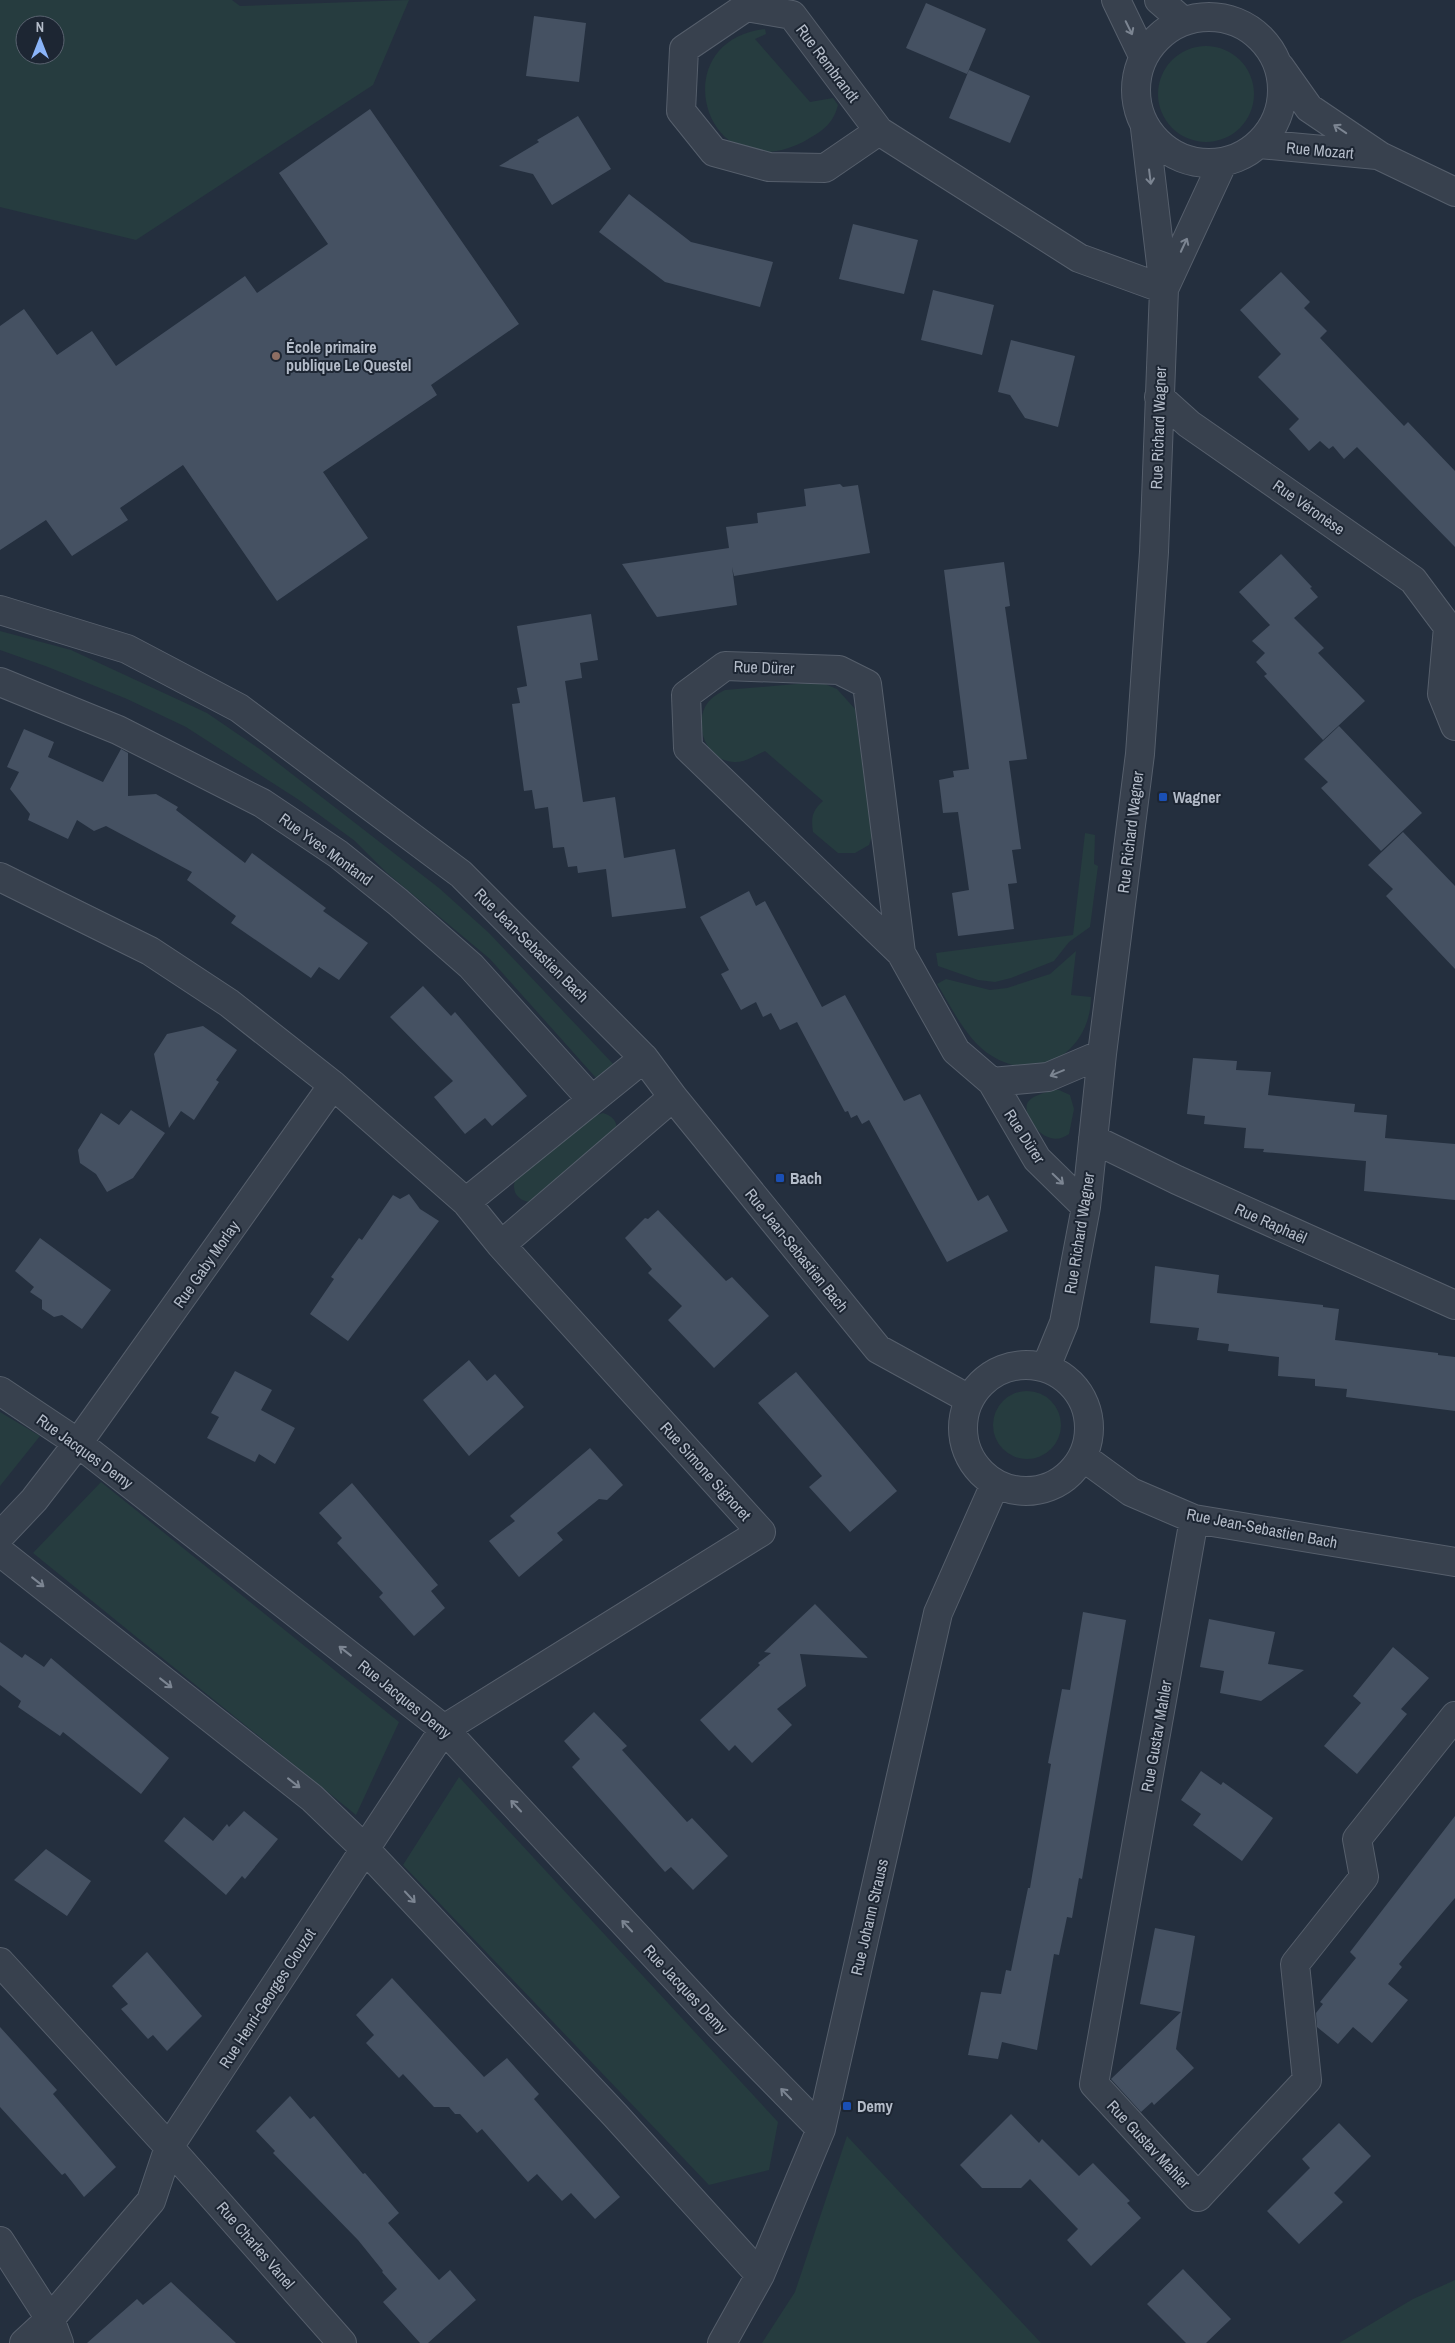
<svg xmlns="http://www.w3.org/2000/svg" width="1455" height="2343" viewBox="0 0 1455 2343" font-family="'Archivo Narrow',sans-serif">
<style>
.green{fill:#263c3f;fill-rule:evenodd}
.building{fill:#455162}
.lines{fill:none;stroke-linecap:round;stroke-linejoin:round}
.minor-casing{stroke:#565f6c;stroke-width:30}
.minor{stroke:#38414e;stroke-width:28}
.oneway{stroke:#7c8592}
.education-dot{fill:#8d6e63;stroke:#1d2633;stroke-width:2}
.transit-dot{fill:#1a4fb4;stroke:#1d2633;stroke-width:2}
.labels{text-anchor:middle;dominant-baseline:central;stroke-width:4;stroke-linejoin:round;paint-order:stroke}
.street-label{font-size:16px;fill:#b4bcc9;stroke:#1d2633}
.poi-label{font-size:16px;font-weight:bold;fill:#b4bcc9;stroke:#1d2633;text-anchor:start}
</style>
<rect width="100%" height="100%" fill="#242f3e"/>
<path class="green" d="M 0,0 L 232,0 L 240,6 L 409,0 L 373,85 L 136,240 L 0,207 ZM 25,25 L 55,25 L 55,55 L 25,55 Z
M 765,29 L 766,34 L 755,39 L 810,102 L 833,98 L 838,105 C 833,125 821,132 803,142 C 703,192 662,41 765,29 Z
M1158 94a48 48 0 1 1 96 0a48 48 0 1 1-96 0Z
M 0,631 L 71,650 L 207,713 L 261,750 L 439,888 L 489,933 L 616,1067 L 597,1079 L 490,959 L 387,873 L 355,841 L 299,800 L 186,727 L 127,699 L 48,667 L 0,650 Z
M 820,682 L 837,689 L 855,709 L 872,836 L 869,845 L 855,853 L 838,853 L 813,832 C 811,817 812,811 823,801 L 765,751 C 756,755 746,762 736,762 C 709,763 694,730 705,707 C 709,699 717,694 725,690 Z
M 1085,833 L 1095,835 L 1094,864 L 1098,866 L 1090,927 L 1069,942 L 1054,961 L 1011,978 L 995,982 L 978,980 L 938,966 L 936,953 L 1073,935 Z
M 1076,951 L 1071,995 L 1091,997 C 1091,1049 1040,1086 992,1056 C 967,1041 952,1008 937,984 L 946,979 L 990,990 L 1007,988 L 1050,974 Z
M 1053,1090 L 1059,1090 L 1070,1095 L 1074,1109 L 1069,1134 C 1045,1152 1020,1113 1028,1102 C 1033,1095 1045,1093 1053,1090 Z
M 603,1113 C 613,1116 617,1121 617,1131 L 532,1202 C 518,1202 510,1191 516,1178 L 594,1116 Z
M993 1425a34 34 0 1 1 68 0a34 34 0 1 1-68 0Z
M 0,1412 L 40,1436 L 0,1486 Z
M 101,1482 L 399,1722 L 356,1815 L 33,1553 Z
M 459,1777 L 778,2122 L 769,2170 L 709,2185 L 403,1865 Z
M 847,2136 L 1041,2343 L 762,2343 L 795,2292 Z
M 1455,2280 L 1455,2343 L 1339,2343 L 1413,2299 Z"/>
<path class="building" d="M 926,3 L 986,29 L 967,74 L 906,48 Z
M 534,16 L 586,23 L 579,82 L 526,76 Z
M 969,70 L 1030,96 L 1010,143 L 949,118 Z
M 370,109 L 519,324 L 431,385 L 437,395 L 323,472 L 368,538 L 277,601 L 183,465 L 120,508 L 128,520 L 72,556 L 46,520 L 0,550 L 0,326 L 24,309 L 57,355 L 92,331 L 116,366 L 245,276 L 257,293 L 328,244 L 279,173 Z
M 578,116 L 611,169 L 552,205 L 533,174 L 499,166 L 539,142 L 537,140 Z
M 629,194 L 691,242 L 773,262 L 760,307 L 665,282 L 599,232 Z
M 853,224 L 918,240 L 904,294 L 839,279 Z
M 1281,272 L 1310,302 L 1304,308 L 1327,331 L 1320,338 L 1404,426 L 1408,422 L 1455,471 L 1455,547 L 1357,447 L 1344,459 L 1333,446 L 1329,449 L 1320,441 L 1309,451 L 1289,429 L 1299,419 L 1258,377 L 1281,354 L 1240,310 Z
M 933,290 L 994,305 L 982,355 L 921,340 Z
M 1011,340 L 1075,356 L 1058,427 L 1025,418 L 1010,395 L 998,392 Z
M 840,484 L 843,487 L 858,485 L 870,553 L 734,576 L 732,567 L 737,605 L 657,617 L 622,564 L 729,548 L 726,527 L 758,523 L 757,513 L 806,506 L 804,489 Z
M 1281,554 L 1312,587 L 1310,588 L 1318,597 L 1294,618 L 1324,648 L 1318,653 L 1365,701 L 1323,740 L 1264,676 L 1267,674 L 1256,662 L 1265,653 L 1252,641 L 1270,625 L 1239,592 Z
M 1004,562 L 1010,606 L 1005,607 L 1027,759 L 1009,761 L 1021,849 L 1012,850 L 1017,883 L 1008,884 L 1014,929 L 958,936 L 952,893 L 969,890 L 958,812 L 943,813 L 939,780 L 954,777 L 953,771 L 969,769 L 944,570 Z
M 591,614 L 598,660 L 580,663 L 582,678 L 565,681 L 583,802 L 615,797 L 624,858 L 675,849 L 686,908 L 612,917 L 606,869 L 578,873 L 577,866 L 568,867 L 564,847 L 553,848 L 548,807 L 535,809 L 532,790 L 524,791 L 512,704 L 520,703 L 517,688 L 527,686 L 517,626 Z
M 1339,726 L 1422,813 L 1381,851 L 1321,788 L 1328,782 L 1304,759 Z
M 24,729 L 54,742 L 48,757 L 103,782 L 121,749 L 128,753 L 128,796 L 156,794 L 178,807 L 176,810 L 245,863 L 252,853 L 326,908 L 323,911 L 368,943 L 339,980 L 319,967 L 311,978 L 231,923 L 236,916 L 187,880 L 192,872 L 106,826 L 94,831 L 77,820 L 68,839 L 28,820 L 30,814 L 10,789 L 19,772 L 7,767 Z
M 1403,832 L 1455,886 L 1455,969 L 1386,896 L 1393,889 L 1368,865 Z
M 749,891 L 756,906 L 765,901 L 822,1007 L 845,995 L 904,1101 L 920,1094 L 978,1201 L 988,1195 L 1008,1231 L 947,1262 L 869,1120 L 862,1124 L 857,1115 L 851,1118 L 848,1111 L 845,1112 L 797,1022 L 780,1030 L 771,1013 L 763,1017 L 756,1002 L 741,1010 L 721,974 L 729,970 L 700,917 Z
M 423,986 L 451,1016 L 455,1012 L 527,1096 L 492,1126 L 485,1118 L 465,1134 L 434,1097 L 453,1081 L 390,1017 Z
M 203,1026 L 237,1050 L 216,1080 L 219,1082 L 194,1120 L 181,1111 L 169,1128 L 154,1054 L 167,1034 Z
M 1193,1058 L 1237,1061 L 1236,1070 L 1271,1072 L 1268,1095 L 1355,1104 L 1354,1112 L 1387,1115 L 1385,1138 L 1455,1144 L 1455,1200 L 1364,1191 L 1366,1161 L 1263,1152 L 1264,1149 L 1244,1148 L 1246,1128 L 1204,1124 L 1205,1116 L 1187,1114 Z
M 131,1110 L 165,1133 L 133,1178 L 107,1192 L 96,1174 L 80,1163 L 78,1150 L 101,1113 L 119,1125 Z
M 409,1194 L 420,1209 L 439,1221 L 348,1341 L 310,1314 L 334,1279 L 331,1277 L 359,1238 L 362,1240 L 393,1195 L 400,1199 Z
M 658,1210 L 726,1281 L 732,1277 L 769,1316 L 714,1368 L 668,1320 L 682,1306 L 648,1273 L 652,1269 L 625,1238 L 645,1218 L 648,1219 Z
M 40,1238 L 111,1290 L 82,1329 L 62,1315 L 54,1317 L 42,1309 L 42,1300 L 30,1292 L 34,1287 L 15,1271 Z
M 1155,1266 L 1219,1275 L 1217,1293 L 1323,1305 L 1323,1307 L 1339,1309 L 1335,1340 L 1438,1353 L 1438,1355 L 1455,1357 L 1455,1411 L 1346,1397 L 1347,1389 L 1315,1386 L 1315,1379 L 1278,1376 L 1279,1357 L 1228,1351 L 1229,1344 L 1197,1340 L 1199,1328 L 1150,1323 Z
M 469,1360 L 487,1381 L 495,1374 L 524,1407 L 469,1456 L 423,1400 Z
M 235,1371 L 272,1390 L 261,1410 L 295,1428 L 275,1464 L 259,1454 L 255,1462 L 207,1438 L 219,1417 L 211,1413 Z
M 796,1372 L 897,1491 L 850,1532 L 809,1487 L 822,1476 L 758,1403 Z
M 590,1448 L 623,1485 L 607,1500 L 599,1499 L 557,1533 L 563,1540 L 519,1577 L 489,1541 L 515,1521 L 510,1516 Z
M 352,1483 L 438,1585 L 431,1591 L 445,1608 L 414,1636 L 379,1597 L 383,1593 L 337,1543 L 342,1538 L 319,1513 Z
M 815,1604 L 868,1658 L 800,1654 L 806,1686 L 777,1709 L 792,1725 L 752,1763 L 735,1745 L 729,1751 L 700,1720 L 760,1665 L 758,1663 L 771,1653 L 764,1652 Z
M 1083,1612 L 1126,1620 L 1082,1879 L 1079,1878 L 1072,1918 L 1067,1917 L 1059,1955 L 1054,1954 L 1037,2050 L 1002,2042 L 998,2059 L 968,2055 L 981,1992 L 1001,1994 L 1006,1970 L 1011,1971 L 1028,1888 L 1030,1888 L 1051,1764 L 1048,1763 L 1062,1689 L 1070,1690 Z
M 1209,1619 L 1275,1632 L 1268,1664 L 1304,1670 L 1261,1701 L 1220,1693 L 1224,1671 L 1200,1667 Z
M 0,1642 L 22,1658 L 25,1654 L 44,1667 L 51,1658 L 169,1758 L 141,1794 L 63,1732 L 60,1736 L 18,1707 L 21,1701 L 0,1685 Z
M 1393,1647 L 1429,1678 L 1401,1709 L 1407,1714 L 1357,1774 L 1324,1746 L 1361,1703 L 1353,1696 Z
M 594,1712 L 627,1746 L 622,1750 L 687,1822 L 692,1818 L 728,1856 L 693,1890 L 671,1867 L 665,1872 L 572,1767 L 580,1759 L 564,1741 Z
M 1201,1771 L 1221,1785 L 1223,1782 L 1273,1818 L 1242,1861 L 1193,1825 L 1201,1814 L 1181,1800 Z
M 244,1811 L 278,1839 L 245,1879 L 242,1876 L 226,1895 L 164,1841 L 184,1817 L 213,1841 L 227,1824 L 229,1827 Z
M 1455,1816 L 1455,1898 L 1399,1964 L 1402,1967 L 1388,1984 L 1408,2000 L 1372,2043 L 1353,2027 L 1338,2044 L 1317,2027 L 1316,2013 L 1323,2004 L 1320,2002 L 1356,1958 L 1350,1952 Z
M 46,1849 L 91,1881 L 67,1916 L 14,1880 Z
M 1155,1928 L 1195,1936 L 1176,2049 L 1194,2068 L 1154,2105 L 1152,2102 L 1141,2112 L 1111,2079 L 1181,2012 L 1140,2004 Z
M 147,1952 L 202,2016 L 167,2051 L 153,2035 L 148,2039 L 121,2009 L 128,2004 L 112,1986 Z
M 392,1978 L 484,2077 L 507,2058 L 539,2094 L 534,2099 L 620,2197 L 595,2219 L 571,2193 L 562,2201 L 537,2174 L 528,2182 L 482,2129 L 477,2133 L 460,2114 L 455,2114 L 449,2107 L 434,2107 L 403,2074 L 399,2078 L 366,2043 L 374,2035 L 356,2015 Z
M 0,2027 L 57,2090 L 53,2094 L 116,2167 L 84,2197 L 65,2173 L 62,2175 L 0,2107 Z
M 290,2096 L 310,2119 L 314,2116 L 363,2174 L 365,2173 L 399,2213 L 388,2223 L 439,2280 L 450,2270 L 476,2300 L 428,2343 L 420,2343 L 383,2302 L 397,2289 L 382,2272 L 383,2271 L 358,2240 L 273,2153 L 275,2151 L 256,2131 Z
M 1011,2114 L 1039,2143 L 1042,2139 L 1079,2176 L 1093,2163 L 1130,2201 L 1127,2203 L 1141,2218 L 1091,2266 L 1067,2240 L 1078,2229 L 1030,2179 L 1021,2188 L 982,2188 L 960,2165 Z
M 1339,2123 L 1371,2156 L 1334,2193 L 1343,2202 L 1299,2244 L 1267,2211 L 1310,2168 L 1302,2159 Z
M 1183,2269 L 1231,2319 L 1206,2343 L 1186,2343 L 1147,2304 Z
M 171,2282 L 236,2343 L 87,2343 L 137,2299 L 143,2305 Z"/>
<g class="lines">
<defs>
<path id="minor" d="M 1116,0 L 1143,56
M 1159,0 L 1183,21
M1136 90a73 73 0 1 1 146 0a73 73 0 1 1-146 0Z
M 1280,67 L 1309,108 L 1380,156 L 1455,192
M 879,131 L 825,168 L 769,167 L 714,152 L 681,111 L 684,49 L 746,7 L 792,15 L 879,131 L 1079,258 L 1164,289
M 1259,144 L 1377,155
M 1164,289 L 1222,164
M 1159,397 L 1189,424 L 1413,580 L 1448,627 L 1455,629
M 0,610 L 127,649 L 239,708 L 461,874 L 644,1058 L 673,1097 L 878,1349 L 969,1399
M 1448,627 L 1442,694 L 1455,726
M 0,682 L 118,730 L 262,803 L 338,854 L 398,902 L 471,966 L 592,1100
M 0,877 L 150,951 L 229,1003 L 333,1085 L 466,1202 L 644,1058
M 901,953 L 688,748 L 686,695 L 725,666 L 839,670 L 867,684 L 901,953 L 956,1051 L 992,1082 L 1037,1159 L 1086,1207
M 992,1082 L 1048,1077 L 1102,1054
M 1093,1139 L 1177,1180 L 1455,1305
M 501,1245 L 673,1097
M963 1428a63 63 0 1 1 126 0a63 63 0 1 1-126 0Z
M 1046,1367 L 1064,1323 L 1086,1207 L 1102,1054 L 1140,754 L 1154,552 L 1164,289 L 1145,128
M 0,1391 L 78,1443 L 444,1729 L 720,2026 L 821,2129
M 1083,1457 L 1131,1492 L 1194,1519 L 1455,1562
M 1194,1519 L 1094,2084 L 1198,2197 L 1307,2080 L 1295,1964 L 1364,1877 L 1357,1839 L 1455,1716
M 0,1536 L 34,1500 L 78,1443 L 333,1085
M 0,1552 L 312,1798 L 365,1849 L 615,2115 L 760,2275
M 0,1962 L 169,2147 L 342,2343
M 0,2241 L 50,2319 L 59,2343
M 24,2343 L 50,2319 L 151,2201 L 169,2147 L 444,1729 L 761,1532 L 501,1245 L 466,1202
M 722,2343 L 760,2275 L 821,2129 L 938,1613 L 995,1484"/>
</defs>
<use href="#minor" class="minor-casing"/>
<use href="#minor" class="minor"/>
</g>
<defs><path id="oneway-shaft" d="M-6 0H5M1.5-3L5.5 0L1.5 3" fill="none" stroke-width="1.6" stroke-linecap="round" stroke-linejoin="round" transform="scale(1.25)"/></defs>
<g class="oneway">
<use href="#oneway-shaft" transform="translate(1129 28) rotate(64)"/>
<use href="#oneway-shaft" transform="translate(1340 129) rotate(-146)"/>
<use href="#oneway-shaft" transform="translate(1150 177) rotate(83)"/>
<use href="#oneway-shaft" transform="translate(1184 245) rotate(-65)"/>
<use href="#oneway-shaft" transform="translate(1057 1073) rotate(157)"/>
<use href="#oneway-shaft" transform="translate(1058 1179) rotate(44)"/>
<use href="#oneway-shaft" transform="translate(38 1582) rotate(38)"/>
<use href="#oneway-shaft" transform="translate(345 1651) rotate(-142)"/>
<use href="#oneway-shaft" transform="translate(166 1683) rotate(38)"/>
<use href="#oneway-shaft" transform="translate(294 1783) rotate(38)"/>
<use href="#oneway-shaft" transform="translate(516 1806) rotate(-133)"/>
<use href="#oneway-shaft" transform="translate(410 1897) rotate(47)"/>
<use href="#oneway-shaft" transform="translate(627 1926) rotate(-133)"/>
<use href="#oneway-shaft" transform="translate(786 2094) rotate(-134)"/>
</g>
<circle class="education-dot" cx="276" cy="356" r="5"/>
<g class="transit-dot">
<rect x="1158" y="792" width="10" height="10" rx="2.5"/>
<rect x="775" y="1173" width="10" height="10" rx="2.5"/>
<rect x="842" y="2101" width="10" height="10" rx="2.5"/>
</g>
<g class="labels">
<g class="street-label">
<text transform="translate(828 63) rotate(53)">Rue Rembrandt</text>
<text transform="translate(1320 150) rotate(5)">Rue Mozart</text>
<text transform="translate(1158 428) rotate(-88)">Rue Richard Wagner</text>
<text transform="translate(1309 507) rotate(35)">Rue Véronèse</text>
<text transform="translate(764 667) rotate(2)">Rue Dürer</text>
<text transform="translate(1130 832) rotate(-83)">Rue Richard Wagner</text>
<text transform="translate(326 849) rotate(36)">Rue Yves Montand</text>
<text transform="translate(532 945) rotate(45)">Rue Jean-Sebastien Bach</text>
<text transform="translate(1025 1136) rotate(57)">Rue Dürer</text>
<text transform="translate(1271 1223) rotate(24)">Rue Raphaël</text>
<text transform="translate(1079 1233) rotate(-81)">Rue Richard Wagner</text>
<text transform="translate(797 1250) rotate(51)">Rue Jean-Sebastien Bach</text>
<text transform="translate(206 1264) rotate(-55)">Rue Gaby Morlay</text>
<text transform="translate(85 1451) rotate(36)">Rue Jacques Demy</text>
<text transform="translate(706 1471) rotate(48)">Rue Simone Signoret</text>
<text transform="translate(1262 1528) rotate(11)">Rue Jean-Sebastien Bach</text>
<text transform="translate(405 1699) rotate(39)">Rue Jacques Demy</text>
<text transform="translate(1156 1736) rotate(-80)">Rue Gustav Mahler</text>
<text transform="translate(869 1917) rotate(-77)">Rue Johann Strauss</text>
<text transform="translate(686 1989) rotate(47)">Rue Jacques Demy</text>
<text transform="translate(267 1998) rotate(-57)">Rue Henri-Georges Clouzot</text>
<text transform="translate(1149 2144) rotate(47)">Rue Gustav Mahler</text>
<text transform="translate(256 2245) rotate(49)">Rue Charles Vanel</text>
</g>
<g class="poi-label">
<text x="286" y="347">École primaire<tspan x="286" dy="18">publique Le Questel</tspan></text>
<text x="1173" y="797">Wagner</text>
<text x="790" y="1178">Bach</text>
<text x="857" y="2106">Demy</text>
</g>
</g>
<g transform="translate(40 40)"><circle r="24" fill="#1d2633" stroke="#59626f"/>
<path d="M0-4L9 19L0 12L-9 19Z" fill="#8ab4f8"/>
<text y="-8" font-size="14" font-weight="bold" text-anchor="middle" fill="#b4bcc9">N</text>
</g>
</svg>
